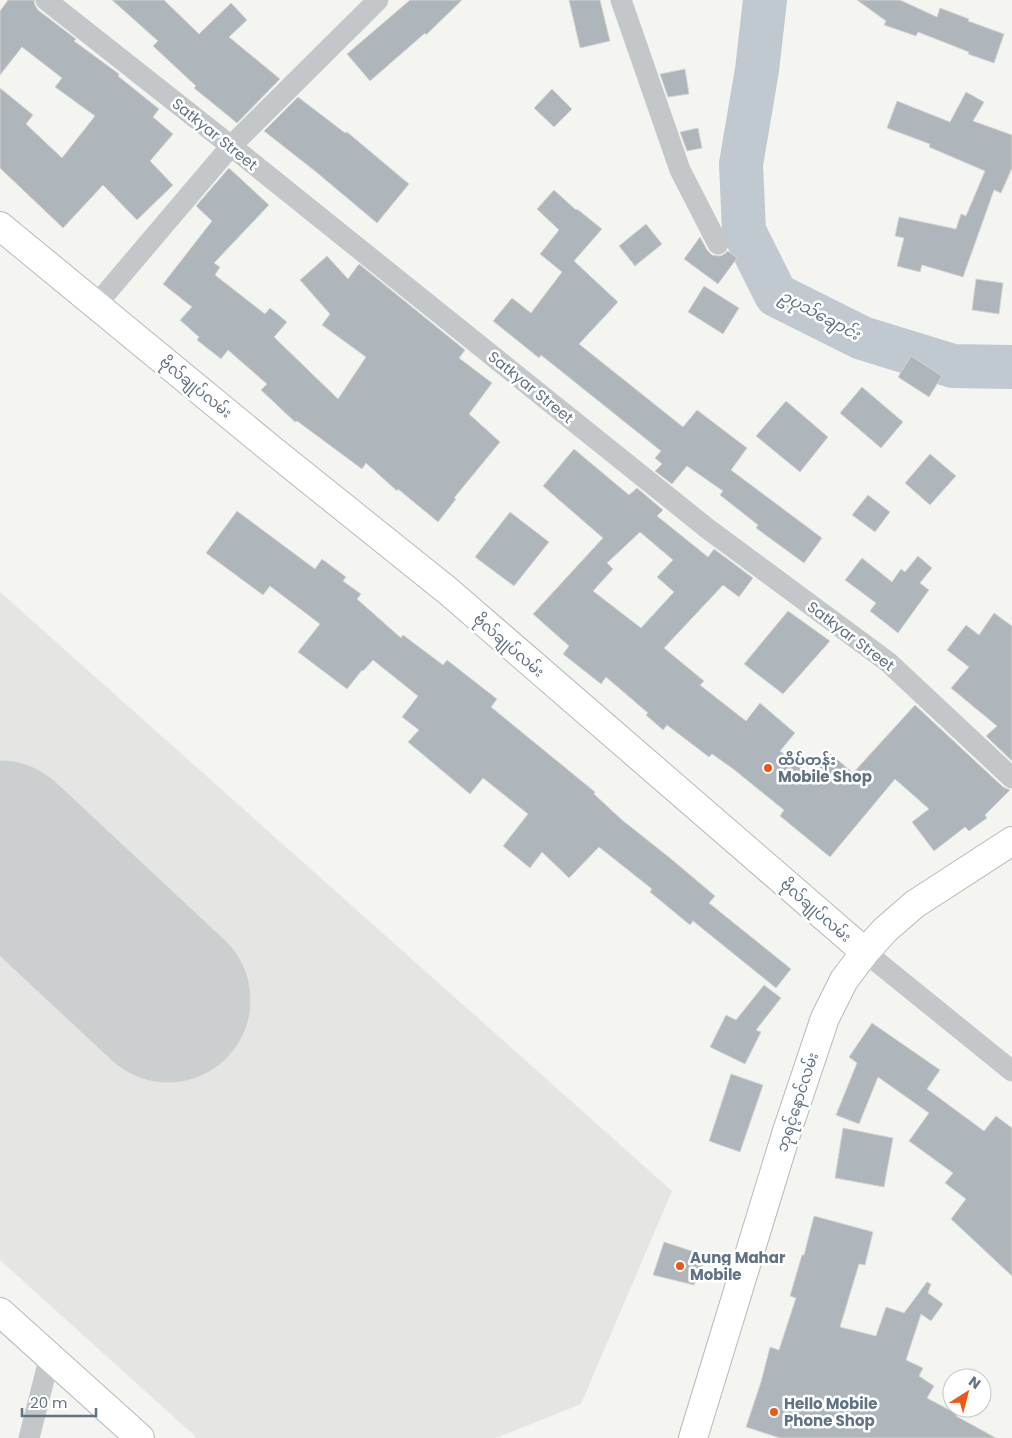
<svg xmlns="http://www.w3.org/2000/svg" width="1012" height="1438" viewBox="0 0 1012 1438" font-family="Poppins,'Noto Sans Myanmar',sans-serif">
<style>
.built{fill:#e5e6e4}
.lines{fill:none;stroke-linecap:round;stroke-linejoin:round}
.river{stroke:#bfc9cf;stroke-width:44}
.runway{stroke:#cccfd0;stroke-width:165}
.building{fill:#aeb5bb;stroke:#d5d6d3;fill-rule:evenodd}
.secondary-casing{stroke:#b5babf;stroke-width:30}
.highway-casing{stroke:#b5b9bc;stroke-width:30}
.street{stroke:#c3c7ca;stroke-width:21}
.secondary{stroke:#fff;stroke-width:28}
.highway{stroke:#fff;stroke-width:28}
.poi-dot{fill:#ef5715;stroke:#fff;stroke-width:2}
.labels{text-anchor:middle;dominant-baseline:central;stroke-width:5;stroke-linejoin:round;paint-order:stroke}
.street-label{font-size:15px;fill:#617283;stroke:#fff}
.poi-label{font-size:15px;font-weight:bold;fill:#617283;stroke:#fff;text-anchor:start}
.water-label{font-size:16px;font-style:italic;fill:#5d7581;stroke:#fff}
</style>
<rect width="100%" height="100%" fill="#f4f5f0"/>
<path class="built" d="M 0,592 L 672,1191 L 581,1404 L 496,1438 L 197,1438 L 0,1260 Z"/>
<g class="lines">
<path class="river" d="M 765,0 L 757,70 L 741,164 L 744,231 L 776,295 L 862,338 L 953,366 L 1012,367"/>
<path class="runway" d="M 0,843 L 168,1000"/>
</g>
<path class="building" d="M 8,0 L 34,0 L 35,5 L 38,10 L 76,39 L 74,41 L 119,74 L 118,76 L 159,109 L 153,117 L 173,134 L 150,161 L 173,185 L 137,220 L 103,185 L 63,228 L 0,168 L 0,88 L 33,115 L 26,124 L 62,158 L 95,116 L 55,87 L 62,78 L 22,47 L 0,75 L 0,11 Z
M 112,0 L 164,0 L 199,34 L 231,3 L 247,20 L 229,37 L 280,79 L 237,123 L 194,88 L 196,86 L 153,46 L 158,41 Z
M 410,0 L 462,0 L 426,35 L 425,33 L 370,81 L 347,54 Z
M 569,0 L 600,0 L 610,41 L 580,48 Z
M 857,0 L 900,0 L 937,17 L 940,8 L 969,19 L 968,21 L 1004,34 L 994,63 L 968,54 L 969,52 L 918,32 L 916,36 L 884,25 L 886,21 Z
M 685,69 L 689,94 L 668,97 L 660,74 Z
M 552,89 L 572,109 L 554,127 L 534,108 Z
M 966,92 L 984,102 L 973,121 L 1012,135 L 1012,168 L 1001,193 L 994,190 L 963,277 L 922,265 L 920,272 L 897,266 L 904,238 L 895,236 L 899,217 L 956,229 L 961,214 L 966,216 L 985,171 L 929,147 L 930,144 L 887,128 L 897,101 L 950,122 Z
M 298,97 L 345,133 L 347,132 L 409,184 L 377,223 L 315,171 L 264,131 Z
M 698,128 L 702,148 L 687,151 L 680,132 Z
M 229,168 L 269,205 L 214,263 L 220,267 L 215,275 L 265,314 L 270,308 L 287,322 L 274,337 L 338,399 L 366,357 L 322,325 L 330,314 L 300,280 L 327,256 L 348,279 L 359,264 L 465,350 L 459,358 L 492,383 L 469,414 L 500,442 L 454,498 L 456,499 L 438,522 L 398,489 L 397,491 L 366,463 L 362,469 L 297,421 L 295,422 L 261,390 L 267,384 L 228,350 L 221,359 L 197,340 L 199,337 L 180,320 L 192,307 L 163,284 L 212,221 L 196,206 Z
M 554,190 L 576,210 L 577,209 L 602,229 L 574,261 L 618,302 L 579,344 L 683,427 L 697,410 L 747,448 L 731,470 L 822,538 L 804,563 L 756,528 L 758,525 L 720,495 L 723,491 L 687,466 L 672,484 L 655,471 L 662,464 L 655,458 L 661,451 L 541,355 L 539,358 L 493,321 L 512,298 L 531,313 L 562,272 L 540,254 L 559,230 L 537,209 Z
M 646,224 L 662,244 L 635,266 L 619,246 Z
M 700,237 L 707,250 L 712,255 L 718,256 L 723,255 L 728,251 L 737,258 L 718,284 L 684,259 Z
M 976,279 L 1003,283 L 999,314 L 972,310 Z
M 704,286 L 739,308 L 723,334 L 688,312 Z
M 911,356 L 942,376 L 929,397 L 898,377 Z
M 862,387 L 903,422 L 881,448 L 840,413 Z
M 786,401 L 828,437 L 800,472 L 756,436 Z
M 574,449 L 629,495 L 637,488 L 663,510 L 657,516 L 708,557 L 714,549 L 753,578 L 739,597 L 723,585 L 664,648 L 704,681 L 700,685 L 746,721 L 760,703 L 795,733 L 780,751 L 813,775 L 831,754 L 853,773 L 915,705 L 1003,787 L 1010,790 L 985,815 L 987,818 L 969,831 L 965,827 L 934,851 L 912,822 L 929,809 L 895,779 L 830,857 L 780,816 L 784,810 L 732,768 L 712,754 L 709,757 L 667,725 L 663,730 L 646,715 L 648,713 L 606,677 L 601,684 L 563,654 L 569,646 L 533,614 L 603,538 L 543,486 ZM 640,532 L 673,560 L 657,577 L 674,592 L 641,628 L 593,591 L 613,569 L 607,563 Z
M 930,454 L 956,476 L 930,505 L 905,483 Z
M 868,495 L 890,512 L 875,532 L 852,515 Z
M 237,511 L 315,569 L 322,559 L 346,577 L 343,581 L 361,594 L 357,599 L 401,638 L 403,635 L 443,665 L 447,660 L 497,699 L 491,707 L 595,792 L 594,794 L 622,820 L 670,858 L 715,896 L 709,903 L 791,969 L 776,988 L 693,921 L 690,925 L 650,892 L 652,889 L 599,847 L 569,878 L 542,852 L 530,868 L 503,846 L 528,814 L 483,778 L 470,794 L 408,742 L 419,730 L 402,717 L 418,696 L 373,660 L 363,671 L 362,670 L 347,689 L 298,652 L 320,624 L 270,586 L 263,595 L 206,553 Z
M 510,512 L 549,542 L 514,586 L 475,557 Z
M 918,556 L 932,568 L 920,583 L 929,590 L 898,633 L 870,611 L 876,603 L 845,580 L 862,558 L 892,582 L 901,569 L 905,572 Z
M 788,611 L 830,641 L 783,694 L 744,664 Z
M 994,613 L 1012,626 L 1012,761 L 986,736 L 997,726 L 951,688 L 969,667 L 947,650 L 966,625 L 979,635 Z
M 764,985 L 781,998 L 756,1030 L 761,1032 L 745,1064 L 710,1047 L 726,1015 L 736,1020 Z
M 872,1023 L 940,1070 L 927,1089 L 984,1131 L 996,1116 L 1012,1128 L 1012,1276 L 951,1219 L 966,1199 L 945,1183 L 953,1173 L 909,1141 L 929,1113 L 878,1077 L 859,1124 L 836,1115 L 857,1063 L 849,1057 Z
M 731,1074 L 763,1085 L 740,1152 L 709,1141 Z
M 843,1128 L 893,1138 L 884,1187 L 835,1178 Z
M 814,1216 L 873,1232 L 865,1265 L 859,1264 L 840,1327 L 876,1336 L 886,1307 L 904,1313 L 927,1282 L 931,1284 L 928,1293 L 943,1304 L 931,1321 L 921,1314 L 906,1360 L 923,1368 L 919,1376 L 934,1386 L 927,1398 L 957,1414 L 956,1416 L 996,1438 L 780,1438 L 746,1427 L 761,1382 L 770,1347 L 779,1350 L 796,1298 L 790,1296 L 802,1255 L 804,1255 Z
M 664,1242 L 707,1256 L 694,1285 L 653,1275 Z"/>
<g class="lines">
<defs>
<path id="secondary" d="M 0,1312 L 140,1438"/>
<path id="highway" d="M 0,226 L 271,449 L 448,591 L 865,952
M 693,1438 L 787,1131 L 825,1018 L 844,980 L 865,952 L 885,930 L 915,904 L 1012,841"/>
</defs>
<use href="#secondary" class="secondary-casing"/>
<use href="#highway" class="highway-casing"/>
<path class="street" d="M 46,0 L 231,146 L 708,529 L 888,662 L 1012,778
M 621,0 L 680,170 L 718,244
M 96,305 L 231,146 L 378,0
M 865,952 L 1012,1071
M 29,1438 L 50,1356"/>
<use href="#secondary" class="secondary"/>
<use href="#highway" class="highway"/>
</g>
<g class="poi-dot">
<circle cx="768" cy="768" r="5"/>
<circle cx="680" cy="1266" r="5"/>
<circle cx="774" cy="1412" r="5"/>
</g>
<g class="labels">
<g class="street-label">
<text transform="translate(215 134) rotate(39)">Satkyar Street</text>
<text transform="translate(196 387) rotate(39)">ဗိုလ်ချုပ်လမ်း</text>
<text transform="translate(531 387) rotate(39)">Satkyar Street</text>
<text transform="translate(851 636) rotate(37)">Satkyar Street</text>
<text transform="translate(509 645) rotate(41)">ဗိုလ်ချုပ်လမ်း</text>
<text transform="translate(816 910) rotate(41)">ဗိုလ်ချုပ်လမ်း</text>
<text transform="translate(797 1102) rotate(-72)">ဘုရင့်နောင်လမ်း</text>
</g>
<g class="poi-label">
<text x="778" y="759">ထိပ်တန်း<tspan x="778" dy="17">Mobile Shop</tspan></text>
<text x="690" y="1257">Aung Mahar<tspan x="690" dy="17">Mobile</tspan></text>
<text x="784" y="1403">Hello Mobile<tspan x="784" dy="17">Phone Shop</tspan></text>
</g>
<g class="water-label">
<text transform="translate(820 315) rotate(28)">ဥပုသ်ချောင်း</text>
</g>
</g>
<g transform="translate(967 1393) rotate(36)"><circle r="24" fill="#ffffff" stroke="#c0c7cd"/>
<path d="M0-4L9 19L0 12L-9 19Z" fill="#ef5715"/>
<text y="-8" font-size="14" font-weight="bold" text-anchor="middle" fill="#617283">N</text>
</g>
<path d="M22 1408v8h74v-8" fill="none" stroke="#617283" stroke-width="2.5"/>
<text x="30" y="1408" font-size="15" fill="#617283" stroke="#ffffff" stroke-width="4" paint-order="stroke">20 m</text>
</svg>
